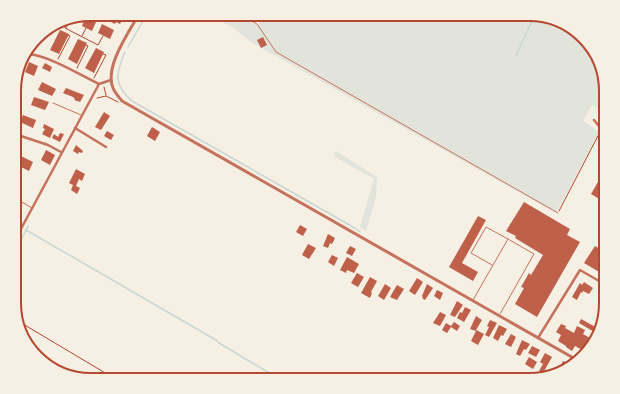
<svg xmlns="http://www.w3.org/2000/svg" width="620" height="394" viewBox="0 0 620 394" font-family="Commissioner,sans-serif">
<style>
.green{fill:#e2e4dc}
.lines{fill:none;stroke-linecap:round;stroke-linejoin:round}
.stream{stroke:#c9d6d2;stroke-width:1.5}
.building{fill:#bf614a}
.path{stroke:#b5482f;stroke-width:1}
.service{stroke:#c5725c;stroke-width:1}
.minor{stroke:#c5725c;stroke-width:2.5}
.tertiary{stroke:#c5725c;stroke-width:3}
.rim{fill:none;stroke:#b5482f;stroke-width:2}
</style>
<rect width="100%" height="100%" fill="#f6efe4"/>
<path class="green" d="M 207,14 L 234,14 L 258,26 L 263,14 L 529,14 L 571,27 L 596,53 L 606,86 L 606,112 L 592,105 L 583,121 L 599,132 L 556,213 L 251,42 L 232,27 Z
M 336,151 L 377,177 L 376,197 L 366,231 L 360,227 L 374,179 L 335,157 L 334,153 Z"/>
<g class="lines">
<path class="stream" d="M 128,47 L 147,14
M 125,52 C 116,73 113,85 132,101 L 353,227 L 360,232
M 516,56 L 534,16
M 26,230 L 216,340 L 219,343 L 281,380
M 15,252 L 28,226"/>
</g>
<path class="building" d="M 115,14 L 120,14 L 124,16 L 120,24 L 116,22 L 115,24 L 111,22 Z
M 85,18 L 96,22 L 92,31 L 82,26 Z
M 102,24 L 114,30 L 110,39 L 98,33 Z
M 60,30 L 69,34 L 59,54 L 50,50 Z
M 263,37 L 267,45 L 261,48 L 257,40 Z
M 78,39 L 87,43 L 77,64 L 68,59 Z
M 96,48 L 104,52 L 94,73 L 85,68 Z
M 29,62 L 38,66 L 34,76 L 25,72 Z
M 45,63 L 52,67 L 50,72 L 42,68 Z
M 42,82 L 56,89 L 52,96 L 38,90 Z
M 66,88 L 84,95 L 80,102 L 74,100 L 75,99 L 73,97 L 63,93 Z
M 34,97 L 49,102 L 45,110 L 31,105 Z
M 104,112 L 110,116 L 101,130 L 95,127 Z
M 23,115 L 36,120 L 33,128 L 20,122 Z
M 44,124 L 54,129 L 50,138 L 42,134 L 45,129 L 43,128 Z
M 152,127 L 160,132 L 155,141 L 147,136 Z
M 107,131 L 114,135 L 111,140 L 104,136 Z
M 60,133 L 64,134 L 60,142 L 52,138 L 54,134 L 58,137 Z
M 76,145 L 83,151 L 82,153 L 79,152 L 78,154 L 73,151 Z
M 46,150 L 55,155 L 50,165 L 41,160 Z
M 15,153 L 33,162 L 29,171 L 15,164 Z
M 606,168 L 606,203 L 591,194 Z
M 76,169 L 85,174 L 82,181 L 79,179 L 76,186 L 80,188 L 77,194 L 71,190 L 73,185 L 69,183 Z
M 15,202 L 22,206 L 18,213 L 15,211 Z
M 524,202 L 570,229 L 567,235 L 580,242 L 537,317 L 515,304 L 524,288 L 521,287 L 529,273 L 531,275 L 543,255 L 515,238 L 516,236 L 506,231 Z
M 478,216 L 486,220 L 462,263 L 478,272 L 473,281 L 449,267 Z
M 300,225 L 307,229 L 303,236 L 296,232 Z
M 328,234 L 335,238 L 332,244 L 330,243 L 328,248 L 323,246 Z
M 308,244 L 316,248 L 309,259 L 302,255 Z
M 350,246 L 356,249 L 352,256 L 346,253 Z
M 595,246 L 606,253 L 606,276 L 584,263 Z
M 332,255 L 338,258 L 334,266 L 328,262 Z
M 347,257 L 359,264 L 354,273 L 347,270 L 346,273 L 340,270 Z
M 357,273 L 364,277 L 358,287 L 351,283 Z
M 370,277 L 377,281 L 371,292 L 372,293 L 370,298 L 361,293 Z
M 417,278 L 423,282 L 415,295 L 409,291 Z
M 584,282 L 593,288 L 589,294 L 583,291 L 582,293 L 581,292 L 577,300 L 572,297 L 580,283 L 582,285 Z
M 385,284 L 391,288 L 384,300 L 378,296 Z
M 427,284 L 433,288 L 425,300 L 422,298 L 423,297 L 422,296 Z
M 397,285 L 404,289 L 397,300 L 390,297 Z
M 437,290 L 443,293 L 440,300 L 434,296 Z
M 606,298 L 606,307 L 604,312 L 600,309 Z
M 457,301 L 463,305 L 455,317 L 450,315 Z
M 465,307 L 471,310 L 464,322 L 457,318 L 460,312 L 462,313 Z
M 440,312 L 446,315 L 440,326 L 433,323 Z
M 476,316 L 482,320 L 476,330 L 484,334 L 478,345 L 471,341 L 476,331 L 470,329 Z
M 581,319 L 599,329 L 596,336 L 594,335 L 596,333 L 579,323 Z
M 490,320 L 497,323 L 489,337 L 485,335 L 489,327 L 487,326 Z
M 454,322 L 460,326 L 457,331 L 451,327 L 447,333 L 442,330 L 446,323 L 451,326 Z
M 561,324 L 566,326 L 565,328 L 574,333 L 577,326 L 585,330 L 583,334 L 595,341 L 593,345 L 586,352 L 575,346 L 572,351 L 566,347 L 566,346 L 558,341 L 561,335 L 556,332 Z
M 499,325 L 507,329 L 503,336 L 501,335 L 498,341 L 493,338 Z
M 511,334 L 516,337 L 511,347 L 505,344 Z
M 522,340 L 530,344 L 526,350 L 524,349 L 520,356 L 516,354 Z
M 532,346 L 540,350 L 536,357 L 528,353 Z
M 545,353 L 552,357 L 543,373 L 539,371 L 543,364 L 540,362 Z
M 529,357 L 537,362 L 533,369 L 525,364 Z
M 563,361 L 571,364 L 567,370 L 561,372 L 562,368 L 560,367 Z"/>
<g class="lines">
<path class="path" d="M 64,24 L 65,28 L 98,45 L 103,36
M 66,28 L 69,22
M 82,36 L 86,28
M 58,59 L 70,36 L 68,35
M 77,68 L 88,46 L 86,45
M 94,78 L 106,55 L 103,54
M 104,87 L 106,95
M 97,98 L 106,96 L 118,102
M 559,211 L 600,132
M 18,321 L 117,380"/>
<path class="service" d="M 238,14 L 257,24 L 276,52 L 558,213
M 53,103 L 81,115
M 15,198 L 32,208
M 492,265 L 471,253 L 486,227 L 508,239
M 473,300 L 508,239 L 534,254 L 500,314"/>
<path class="minor" d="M 29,54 C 52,57 78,74 99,84 L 111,80
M 594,120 L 602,130 L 606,132
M 75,128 L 106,147
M 15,134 L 48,145 L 61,152
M 15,240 L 99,84
M 538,338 L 580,270 L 606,285"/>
<path class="tertiary" d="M 139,14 C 129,32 104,67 113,88 C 115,93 119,97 122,101 L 577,360"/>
</g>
<path d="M0 0H620V394H0ZM91 21H529A70 70 0 0 1 599 91V303A70 70 0 0 1 529 373H91A70 70 0 0 1 21 303V91A70 70 0 0 1 91 21Z" fill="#f6efe4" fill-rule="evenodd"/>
<path class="rim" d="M91 21H529A70 70 0 0 1 599 91V303A70 70 0 0 1 529 373H91A70 70 0 0 1 21 303V91A70 70 0 0 1 91 21Z"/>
</svg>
